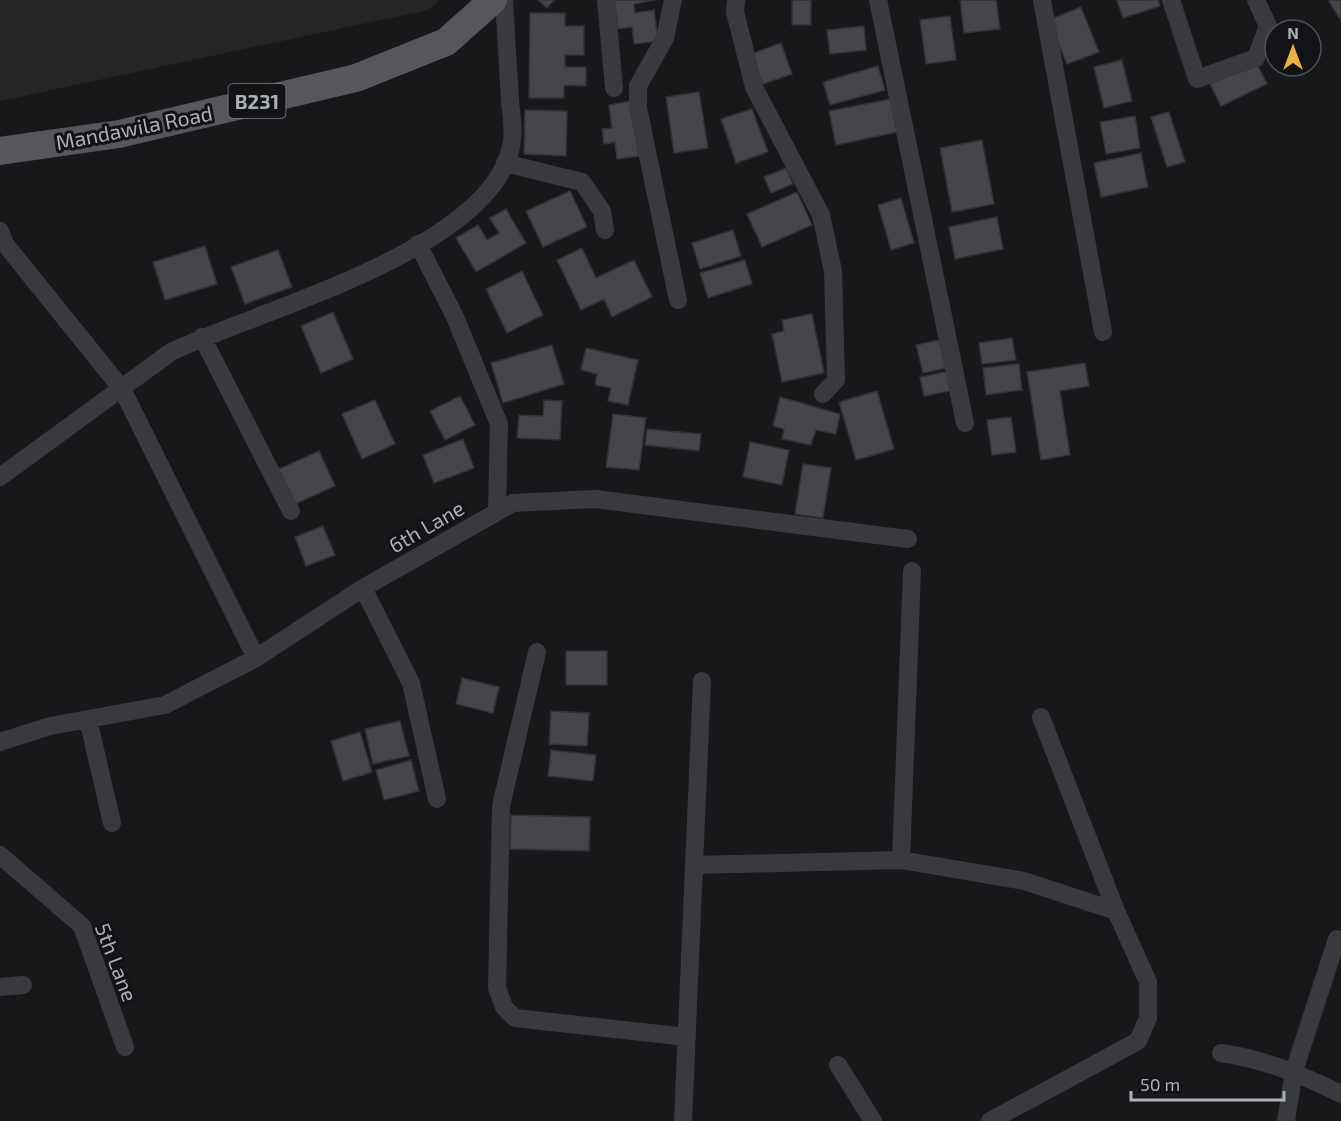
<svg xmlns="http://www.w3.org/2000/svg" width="1341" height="1121" viewBox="0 0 1341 1121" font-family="'Exo 2',sans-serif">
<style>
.built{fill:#242427}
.building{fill:#45454a;stroke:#323236;stroke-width:1.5}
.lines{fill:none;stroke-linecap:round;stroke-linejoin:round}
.minor{stroke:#393a3e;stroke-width:18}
.primary{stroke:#55575d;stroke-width:28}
.labels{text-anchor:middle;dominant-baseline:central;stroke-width:6;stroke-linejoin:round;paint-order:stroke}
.shield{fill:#131315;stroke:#7d8088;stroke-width:1.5}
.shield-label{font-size:20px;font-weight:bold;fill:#abafb9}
.street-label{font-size:21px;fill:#abafb9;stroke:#131315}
</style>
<rect width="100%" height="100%" fill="#18181a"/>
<path class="built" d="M 0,0 L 440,0 L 428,10 L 0,101 Z"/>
<path class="building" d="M 538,0 L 554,0 L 547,8 Z
M 614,0 L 655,0 L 634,4 L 635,13 L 654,10 L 658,41 L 634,44 L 632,27 L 618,29 Z
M 792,0 L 811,0 L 811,25 L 792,25 Z
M 960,0 L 996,0 L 1000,29 L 964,33 Z
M 1117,0 L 1158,0 L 1160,6 L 1123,18 Z
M 1328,0 L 1341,0 L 1341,21 Z
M 1081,7 L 1099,52 L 1067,64 L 1049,20 Z
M 530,13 L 565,13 L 565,26 L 584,26 L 584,55 L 565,55 L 565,67 L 586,67 L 586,86 L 564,85 L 564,98 L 529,98 Z
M 950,16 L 956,60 L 926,64 L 920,20 Z
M 864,26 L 866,50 L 830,54 L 827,30 Z
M 781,43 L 792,74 L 763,84 L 751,54 Z
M 1122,60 L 1132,101 L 1104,108 L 1094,67 Z
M 1256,62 L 1267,84 L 1221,106 L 1210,84 Z
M 878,66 L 885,90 L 830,105 L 823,82 Z
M 699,92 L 708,148 L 674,153 L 666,97 Z
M 891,99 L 898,132 L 836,145 L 829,111 Z
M 631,101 L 639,156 L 617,159 L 615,142 L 604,144 L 602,129 L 612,128 L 609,105 Z
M 752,109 L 768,152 L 736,163 L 721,119 Z
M 525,110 L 567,111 L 566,156 L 524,154 Z
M 1169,112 L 1185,162 L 1167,167 L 1151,117 Z
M 1135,116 L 1140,148 L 1106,154 L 1100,122 Z
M 982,140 L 994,204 L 952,212 L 940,148 Z
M 1141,153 L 1148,187 L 1101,197 L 1094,163 Z
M 786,168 L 793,184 L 771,193 L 764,177 Z
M 570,191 L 587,227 L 543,247 L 526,211 Z
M 797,192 L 812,225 L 762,247 L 747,214 Z
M 901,198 L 914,243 L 891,250 L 878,205 Z
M 506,209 L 526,243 L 476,272 L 456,238 L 478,225 L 487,240 L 499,233 L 490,218 Z
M 997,217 L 1003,249 L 955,259 L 949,227 Z
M 733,230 L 741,256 L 700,269 L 692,243 Z
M 205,246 L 217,284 L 165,300 L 153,262 Z
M 582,248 L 596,278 L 634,260 L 652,297 L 612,317 L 604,299 L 581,310 L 557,260 Z
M 278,250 L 292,287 L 245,304 L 231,267 Z
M 745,260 L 752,284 L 708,298 L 700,273 Z
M 522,271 L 543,315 L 507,333 L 486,289 Z
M 333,312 L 353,359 L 321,373 L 301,326 Z
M 812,314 L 824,373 L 782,382 L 772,334 L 784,331 L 782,320 Z
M 1012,338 L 1016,360 L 982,364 L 979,343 Z
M 939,340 L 946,368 L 923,373 L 916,345 Z
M 552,345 L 564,384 L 503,403 L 491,363 Z
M 586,348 L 638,360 L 628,405 L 608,401 L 611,388 L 595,385 L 597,374 L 581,370 Z
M 1085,363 L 1089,386 L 1060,391 L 1070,455 L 1041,460 L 1027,372 Z
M 1019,364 L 1022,390 L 986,395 L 983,368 Z
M 950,371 L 954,390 L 924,396 L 920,377 Z
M 877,391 L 894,449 L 856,460 L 839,402 Z
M 460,396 L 475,425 L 445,440 L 430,411 Z
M 780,397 L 840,414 L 836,434 L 816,430 L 811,445 L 782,439 L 784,429 L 773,426 Z
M 375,400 L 395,444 L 362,459 L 342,414 Z
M 544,400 L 562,401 L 560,440 L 517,438 L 519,415 L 543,416 Z
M 613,414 L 646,418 L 639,470 L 606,467 Z
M 1011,417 L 1016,452 L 992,455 L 987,420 Z
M 647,429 L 701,434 L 699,451 L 645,445 Z
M 463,439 L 474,468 L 434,483 L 423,455 Z
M 750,442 L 789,450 L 782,485 L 743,477 Z
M 319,451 L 335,486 L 284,509 L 268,474 Z
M 803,464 L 831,468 L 823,518 L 795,514 Z
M 323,526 L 335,555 L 306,566 L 295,537 Z
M 566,651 L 607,651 L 607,685 L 566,685 Z
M 462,678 L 499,687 L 493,713 L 456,704 Z
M 551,711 L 589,713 L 587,746 L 549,744 Z
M 400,721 L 409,756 L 373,764 L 365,729 Z
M 360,732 L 372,772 L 343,781 L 331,741 Z
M 551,750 L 596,755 L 593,781 L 548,776 Z
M 411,760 L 419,791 L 384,800 L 376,770 Z
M 511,815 L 590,817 L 589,851 L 510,849 Z"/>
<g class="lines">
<path class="minor" d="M 606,0 L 614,88
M 673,0 L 665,38 L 638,86 L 638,108 L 678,300
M 736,0 L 735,12 L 754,87 L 821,215 L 833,271 L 836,380 L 823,394
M 878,0 L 965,423
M 1042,0 L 1103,332
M 1171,0 L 1197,79 L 1256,58 L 1268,26 L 1256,0
M 505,163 L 582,182 L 602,211 L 605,230
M 0,231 L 5,244 L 122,389 L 256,658
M 418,244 L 455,317 L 499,424 L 497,510
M 202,337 L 291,511
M 0,477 L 171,352 C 257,310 498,249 512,141 C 514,129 511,113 510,100 C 508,67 506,33 504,0
M 363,588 L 411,683 L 437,799
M 537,652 L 501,806 L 497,988 L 504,1007 L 515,1018 L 687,1037
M 88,719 L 112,823
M 0,742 L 50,726 L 165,705 L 256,658 L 363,588 L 513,503 L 595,499 L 908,539
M 0,855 L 82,926 L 125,1047
M 901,860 L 912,571
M 696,865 L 901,860 L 1024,881 L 1116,911
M 0,987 L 23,985
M 1221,1053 C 1264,1059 1302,1075 1341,1094
M 838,1065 L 873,1121
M 683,1121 L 702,681
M 990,1121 L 1138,1041 L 1148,1018 L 1148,982 L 1116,911 L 1041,717
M 1286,1121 L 1294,1071 L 1337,939"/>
<path class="primary" d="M 0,151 L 119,134 L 356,78 L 446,42 L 493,0"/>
</g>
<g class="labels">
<rect class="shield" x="228.5" y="84" width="57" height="34" rx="4.5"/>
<g class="shield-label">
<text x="257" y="101">B231</text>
</g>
<g class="street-label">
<text transform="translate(134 127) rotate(-11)">Mandawila Road</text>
<text transform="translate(426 526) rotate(-30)">6th Lane</text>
<text transform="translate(117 962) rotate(69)">5th Lane</text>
</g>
</g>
<g transform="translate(1293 48)"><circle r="28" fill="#131315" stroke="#505157" stroke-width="1.5"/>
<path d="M0-4.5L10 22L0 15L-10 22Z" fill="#e7b243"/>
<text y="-9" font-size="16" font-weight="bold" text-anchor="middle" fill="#abafb9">N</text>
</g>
<path d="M1131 1091v9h153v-9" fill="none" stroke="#abafb9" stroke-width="3"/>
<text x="1140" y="1091" font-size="18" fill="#abafb9" stroke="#131315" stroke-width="4.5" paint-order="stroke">50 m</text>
</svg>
